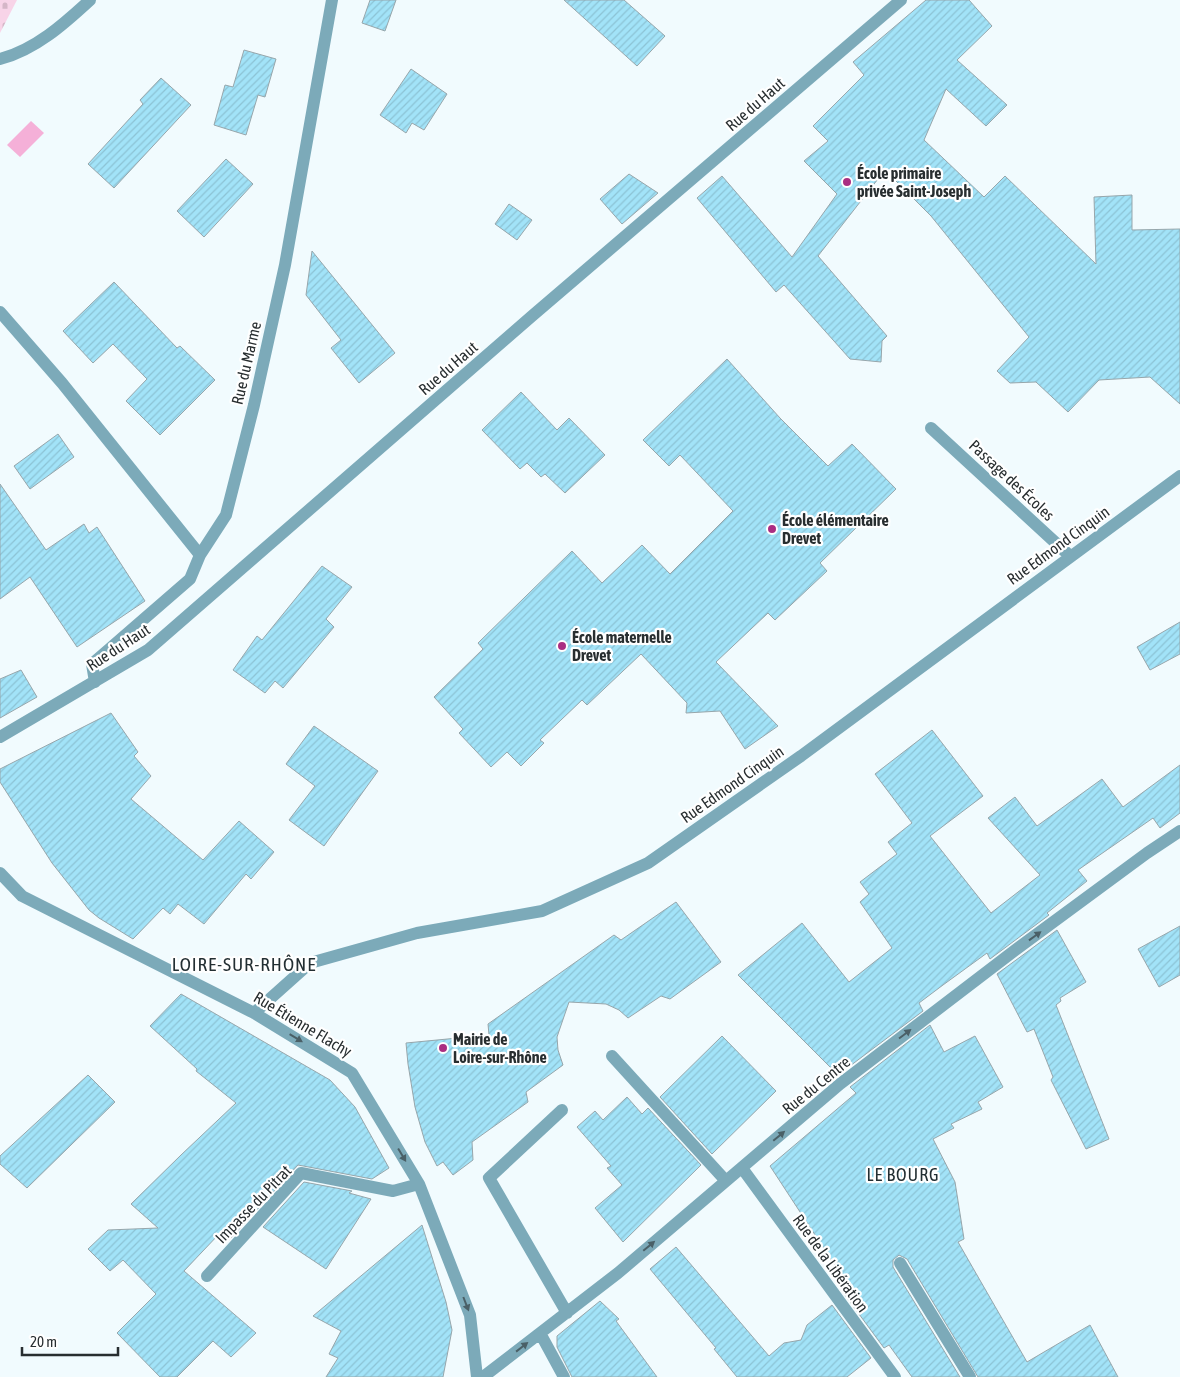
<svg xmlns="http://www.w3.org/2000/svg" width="1180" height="1377" viewBox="0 0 1180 1377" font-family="'Asap Condensed',sans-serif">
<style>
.cemetery{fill:url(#cemetery-stones)}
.water{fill:#f5b0d8}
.building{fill:url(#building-hatch);stroke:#97a6ab}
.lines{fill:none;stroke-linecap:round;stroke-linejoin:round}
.minor{stroke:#7caab9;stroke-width:12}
.oneway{fill:#4a6067}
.poi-dot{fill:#aa2e82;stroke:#fff;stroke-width:2}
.labels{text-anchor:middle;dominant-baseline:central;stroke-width:4.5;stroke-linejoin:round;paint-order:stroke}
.street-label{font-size:16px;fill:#282e30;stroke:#fff}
.poi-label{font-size:16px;font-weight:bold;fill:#282e30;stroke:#fff;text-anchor:start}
.neighbourhood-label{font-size:18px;letter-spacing:1px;fill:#232f33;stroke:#fff}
.quarter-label{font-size:19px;letter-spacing:1px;fill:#232f33;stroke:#fff}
</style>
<defs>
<pattern id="cemetery-stones" width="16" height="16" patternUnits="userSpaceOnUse" patternTransform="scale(1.25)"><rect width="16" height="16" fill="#f8d4e8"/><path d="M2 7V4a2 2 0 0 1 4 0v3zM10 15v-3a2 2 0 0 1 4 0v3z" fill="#d5b6c7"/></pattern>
<pattern id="building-hatch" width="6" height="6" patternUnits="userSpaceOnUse" patternTransform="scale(1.25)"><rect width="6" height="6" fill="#a2e3f8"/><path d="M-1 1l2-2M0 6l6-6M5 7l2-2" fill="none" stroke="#8cc3d5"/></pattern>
</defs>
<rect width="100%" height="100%" fill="#f1fbfe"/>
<path class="cemetery" d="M 0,0 L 17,0 L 0,33 Z"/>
<path class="water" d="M 31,121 L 44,133 L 20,157 L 7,145 Z"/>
<path class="building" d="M 370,0 L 396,0 L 385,31 L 362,23 Z
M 564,0 L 624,0 L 665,36 L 637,66 Z
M 926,0 L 969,0 L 992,26 L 957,60 L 1007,105 L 986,126 L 946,89 L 924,140 L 984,197 L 1005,176 L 1096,264 L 1094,197 L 1132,195 L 1132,230 L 1180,229 L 1180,404 L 1150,377 L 1099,380 L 1068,412 L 1036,382 L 1010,383 L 997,371 L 1029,337 L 931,216 L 885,170 L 818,256 L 887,336 L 882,341 L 881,362 L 850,359 L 784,285 L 776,292 L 697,198 L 722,176 L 792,257 L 837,194 L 804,161 L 828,141 L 813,126 L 864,75 L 853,62 Z
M 244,50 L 276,59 L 265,97 L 258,95 L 246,135 L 214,125 L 225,85 L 233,87 Z
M 411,69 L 447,94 L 424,130 L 412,123 L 406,133 L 380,115 Z
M 161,78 L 191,105 L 114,188 L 88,164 L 143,104 L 140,100 Z
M 226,159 L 253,184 L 204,237 L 177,211 Z
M 629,174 L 658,193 L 622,224 L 600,199 Z
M 509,204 L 532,220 L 517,240 L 495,224 Z
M 312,251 L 395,353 L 359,383 L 331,348 L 341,340 L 306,295 Z
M 114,282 L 177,348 L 180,346 L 215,380 L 160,435 L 126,401 L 147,379 L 113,344 L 93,363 L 63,331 Z
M 727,359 L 780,418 L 828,466 L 852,444 L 896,489 L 820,563 L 827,571 L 775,620 L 768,613 L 716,662 L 778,726 L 745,749 L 720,711 L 686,713 L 687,703 L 641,654 L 587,705 L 582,700 L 540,740 L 544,743 L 521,766 L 507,752 L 491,767 L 459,733 L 463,729 L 434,697 L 483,649 L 478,643 L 572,551 L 602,583 L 642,545 L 670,574 L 733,511 L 680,455 L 669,466 L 643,440 Z
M 521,392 L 557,430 L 569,418 L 605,455 L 565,493 L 545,474 L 541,477 L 527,463 L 520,469 L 482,430 Z
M 58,434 L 74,457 L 30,489 L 14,466 Z
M 0,484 L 46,550 L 84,524 L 89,533 L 97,527 L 145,601 L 77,647 L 30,577 L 0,599 Z
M 322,566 L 352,587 L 326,619 L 334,627 L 283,688 L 275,681 L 265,693 L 233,670 L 257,636 L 262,640 Z
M 1180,622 L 1180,654 L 1150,670 L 1137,647 Z
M 21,670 L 37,697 L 0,718 L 0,679 Z
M 111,713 L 138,752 L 134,756 L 151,776 L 131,799 L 203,860 L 239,821 L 274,852 L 251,879 L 246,874 L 204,924 L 178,904 L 170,914 L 163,908 L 133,939 L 99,918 L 89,910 L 52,863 L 0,782 L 0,769 Z
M 314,726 L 378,771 L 324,846 L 289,820 L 315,786 L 286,764 Z
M 932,730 L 983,796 L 930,836 L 991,913 L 1040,875 L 988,818 L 1015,797 L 1037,826 L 1102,779 L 1123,807 L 1180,765 L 1180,813 L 1160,828 L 1153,818 L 1078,870 L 1087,881 L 1047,913 L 1049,915 L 990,959 L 987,953 L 943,985 L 919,1003 L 923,1011 L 838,1075 L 738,975 L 802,923 L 849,982 L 892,948 L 860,902 L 869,894 L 860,882 L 897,854 L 888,842 L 912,823 L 875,774 Z
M 676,902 L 721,962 L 670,999 L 661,996 L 628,1018 L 619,1010 L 606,1004 L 569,1002 L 557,1037 L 558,1050 L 563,1065 L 526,1092 L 528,1102 L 472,1142 L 473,1160 L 453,1175 L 443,1162 L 437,1166 L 425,1142 L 415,1107 L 408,1064 L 406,1043 L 489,1035 L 488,1024 L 505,1012 L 614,935 L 621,940 Z
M 1180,926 L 1180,975 L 1159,987 L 1138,949 Z
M 1057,930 L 1086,982 L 1060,998 L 1061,1001 L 1056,1005 L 1109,1139 L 1086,1149 L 1051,1080 L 1053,1077 L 1034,1029 L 1027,1032 L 997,974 Z
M 181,994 L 330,1080 L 355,1107 L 389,1168 L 372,1179 L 298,1165 L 230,1239 L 220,1233 L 184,1271 L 256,1333 L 231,1357 L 213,1341 L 177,1377 L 160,1377 L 117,1333 L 156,1294 L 123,1260 L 110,1271 L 88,1249 L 108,1230 L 158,1228 L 131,1204 L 181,1155 L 236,1103 L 196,1071 L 197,1069 L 150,1026 Z
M 930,1025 L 944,1052 L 975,1036 L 1003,1087 L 978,1102 L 982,1109 L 951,1124 L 954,1128 L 933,1139 L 955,1182 L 964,1239 L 958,1242 L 1027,1362 L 1090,1325 L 1118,1377 L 978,1377 L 907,1259 L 899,1255 L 893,1260 L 893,1267 L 960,1377 L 912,1377 L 889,1345 L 884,1348 L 845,1295 L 851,1290 L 770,1166 L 856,1093 L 850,1087 Z
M 722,1036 L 776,1091 L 712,1154 L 660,1097 Z
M 88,1075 L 115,1102 L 27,1188 L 0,1164 L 0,1156 Z
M 627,1097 L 642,1114 L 648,1108 L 701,1165 L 623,1242 L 595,1208 L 622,1185 L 607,1168 L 611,1166 L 577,1127 L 595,1111 L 603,1120 Z
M 304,1182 L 352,1191 L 349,1193 L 371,1199 L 326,1269 L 263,1227 Z
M 422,1225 L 446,1302 L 452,1330 L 443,1377 L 326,1377 L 338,1358 L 329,1354 L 341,1331 L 313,1316 Z
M 676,1247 L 769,1356 L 784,1343 L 801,1340 L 807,1325 L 832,1305 L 871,1358 L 847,1377 L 737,1377 L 714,1349 L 716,1348 L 650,1269 Z
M 600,1301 L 619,1319 L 616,1321 L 657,1377 L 572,1377 L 557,1347 L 557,1336 Z"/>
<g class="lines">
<path class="minor" d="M 0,59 C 35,50 64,24 90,0
M 0,312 L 62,383 L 200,555
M 931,428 L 1070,556
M 95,682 L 92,664 L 190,579 L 200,555 L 226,515 L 254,405 L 285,265 L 332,0
M 0,737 L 148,650 L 532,316 L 901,0
M 0,873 L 22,896 L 254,1013 L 352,1073 L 419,1184 L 470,1315 L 477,1377
M 254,1013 L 310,963 L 417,933 L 542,911 L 648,863 L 801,756 L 1180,476
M 612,1056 L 726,1181
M 562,1110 L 489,1178 L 567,1313
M 742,1168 L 895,1377
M 900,1263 L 970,1377
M 207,1276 L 301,1173 L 393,1191 L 419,1184
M 540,1333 L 564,1377
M 483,1377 L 618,1273 L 840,1084 L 1014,951 L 1147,853 L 1180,831"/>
</g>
<defs><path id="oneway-solid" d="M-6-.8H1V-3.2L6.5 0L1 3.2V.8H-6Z" transform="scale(1.25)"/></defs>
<g class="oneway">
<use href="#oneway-solid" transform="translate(1035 936) rotate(-36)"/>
<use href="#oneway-solid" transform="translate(905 1034) rotate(-37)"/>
<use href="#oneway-solid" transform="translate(296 1038) rotate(31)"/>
<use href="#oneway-solid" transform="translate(779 1136) rotate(-40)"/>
<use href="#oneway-solid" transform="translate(402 1155) rotate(59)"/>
<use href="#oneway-solid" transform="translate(649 1246) rotate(-40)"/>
<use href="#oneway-solid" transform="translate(466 1304) rotate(69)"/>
<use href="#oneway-solid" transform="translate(522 1347) rotate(-38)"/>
</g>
<g class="poi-dot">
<circle cx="847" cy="182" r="5"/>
<circle cx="772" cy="529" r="5"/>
<circle cx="562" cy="646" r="5"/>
<circle cx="443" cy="1048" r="5"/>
</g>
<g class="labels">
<g class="street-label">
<text transform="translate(755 104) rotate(-41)">Rue du Haut</text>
<text transform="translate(246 363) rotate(-77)">Rue du Marme</text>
<text transform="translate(448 368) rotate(-41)">Rue du Haut</text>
<text transform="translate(1012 480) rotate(43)">Passage des Écoles</text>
<text transform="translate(1058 545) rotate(-36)">Rue Edmond Cinquin</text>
<text transform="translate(118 647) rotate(-33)">Rue du Haut</text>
<text transform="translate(732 784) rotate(-35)">Rue Edmond Cinquin</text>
<text transform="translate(303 1024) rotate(31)">Rue Étienne Flachy</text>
<text transform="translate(816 1085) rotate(-39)">Rue du Centre</text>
<text transform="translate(253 1204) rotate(-46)">Impasse du Pitrat</text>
<text transform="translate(831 1263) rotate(54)">Rue de la Libération</text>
</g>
<g class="poi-label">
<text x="857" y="173">École primaire<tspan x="857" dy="18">privée Saint-Joseph</tspan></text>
<text x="782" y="520">École élémentaire<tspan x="782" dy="18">Drevet</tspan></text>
<text x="572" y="637">École maternelle<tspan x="572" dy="18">Drevet</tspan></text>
<text x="453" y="1039">Mairie de<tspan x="453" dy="18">Loire-sur-Rhône</tspan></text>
</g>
<g class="neighbourhood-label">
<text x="903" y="1174">LE BOURG</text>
</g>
<g class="quarter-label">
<text x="244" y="964">LOIRE-SUR-RHÔNE</text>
</g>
</g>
<path d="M22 1347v8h96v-8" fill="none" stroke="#282e30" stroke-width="2.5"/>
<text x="30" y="1347" font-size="15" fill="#282e30" stroke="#ffffff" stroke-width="4" paint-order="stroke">20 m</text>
</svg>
